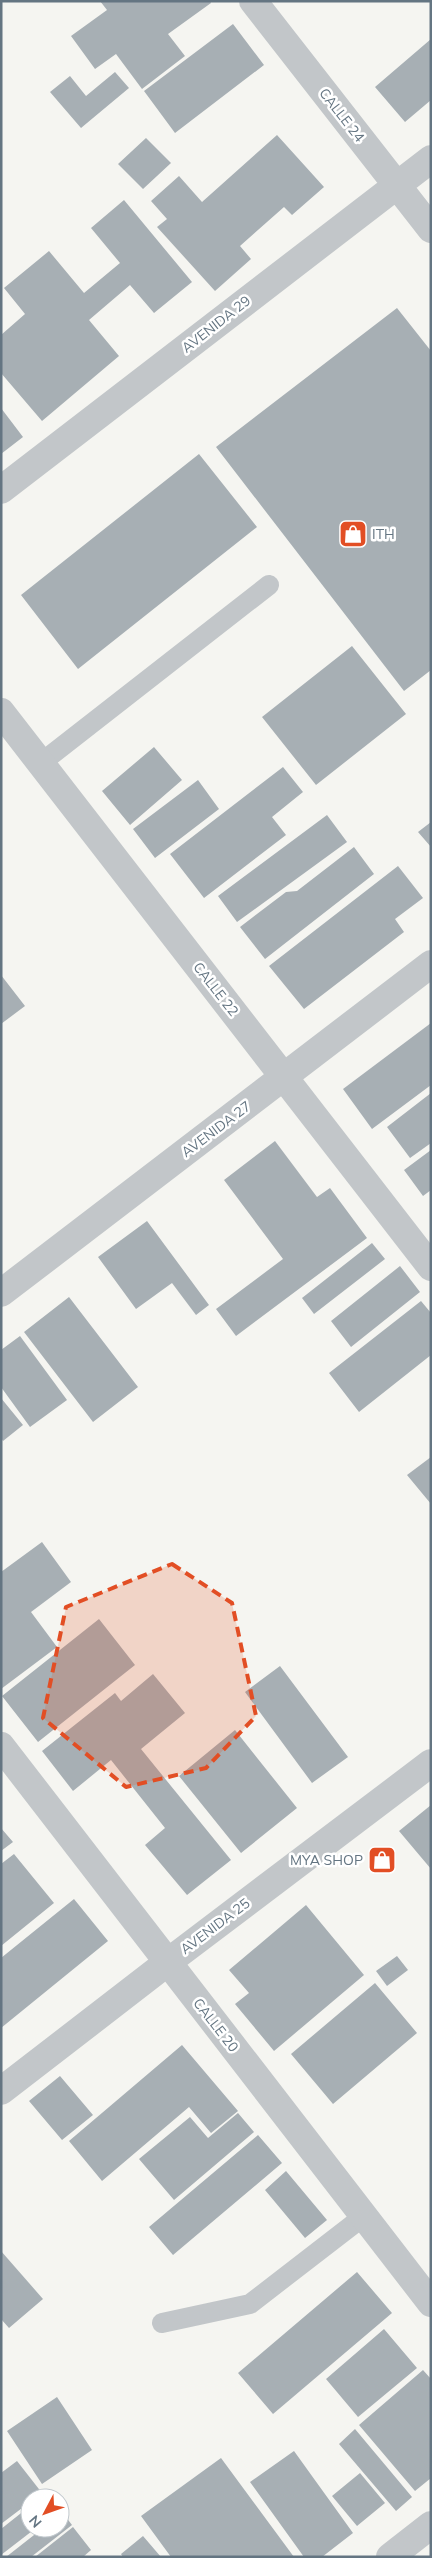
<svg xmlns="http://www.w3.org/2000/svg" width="432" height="2558" viewBox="0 0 432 2558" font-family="Mulish,sans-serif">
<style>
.building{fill:#a7afb4}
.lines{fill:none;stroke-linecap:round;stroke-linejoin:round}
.service{stroke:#c2c6c9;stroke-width:20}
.minor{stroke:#c2c6c9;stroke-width:28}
.marked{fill:#e24e24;fill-opacity:0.2;stroke:#e24e24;stroke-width:4;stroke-dasharray:10 6;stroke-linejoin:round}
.labels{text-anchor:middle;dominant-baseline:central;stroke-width:5;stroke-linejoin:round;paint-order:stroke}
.street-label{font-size:14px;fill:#647582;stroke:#fff}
.poi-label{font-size:14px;fill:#647582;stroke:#fff;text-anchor:start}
</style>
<rect width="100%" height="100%" fill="#f5f5f1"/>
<path class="building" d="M 100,1 L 210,1 L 211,3 L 168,34 L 185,56 L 142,89 L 116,54 L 95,69 L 71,36 L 107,10 Z
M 233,24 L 264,65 L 175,133 L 144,91 Z
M 431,39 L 431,100 L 405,122 L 375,87 Z
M 115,72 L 129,88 L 81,128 L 50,92 L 70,76 L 86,96 Z
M 277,135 L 324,187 L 292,215 L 284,207 L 240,246 L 251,259 L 215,291 L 157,227 L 167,219 L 151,201 L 179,176 L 202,202 Z
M 146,138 L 171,163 L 143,189 L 118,164 Z
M 124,200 L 192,282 L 154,313 L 130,285 L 89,320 L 119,356 L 42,421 L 1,373 L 1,335 L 25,314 L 4,288 L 49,251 L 84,293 L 120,263 L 91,228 Z
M 397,308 L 431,351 L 431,670 L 404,691 L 216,447 Z
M 1,408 L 23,437 L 1,454 Z
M 199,454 L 257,527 L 78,669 L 21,595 Z
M 352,646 L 406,714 L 316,785 L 262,717 Z
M 154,747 L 182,780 L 130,825 L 102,791 Z
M 283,767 L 303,792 L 272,817 L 286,835 L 204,898 L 170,854 Z
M 198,780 L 219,809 L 155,858 L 133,829 Z
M 327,815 L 347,842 L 237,922 L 218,896 Z
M 431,822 L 431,847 L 418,832 Z
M 354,847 L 374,874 L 265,959 L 240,927 L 286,892 L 297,891 Z
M 398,866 L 423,898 L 395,919 L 404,932 L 304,1009 L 269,966 Z
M 1,975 L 25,1006 L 1,1024 Z
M 431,1023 L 431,1085 L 372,1129 L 343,1089 Z
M 431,1093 L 431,1143 L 410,1158 L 387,1127 Z
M 275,1141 L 317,1197 L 330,1188 L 367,1238 L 236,1336 L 216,1309 L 283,1259 L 224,1180 Z
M 431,1150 L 431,1190 L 423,1196 L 404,1170 Z
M 147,1221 L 209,1305 L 196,1315 L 172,1283 L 136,1309 L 98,1257 Z
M 372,1243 L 385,1259 L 314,1314 L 302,1298 Z
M 400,1266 L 420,1292 L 351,1347 L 331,1321 Z
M 69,1297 L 138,1387 L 93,1422 L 24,1332 Z
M 421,1301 L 431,1313 L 431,1355 L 359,1412 L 329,1373 Z
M 20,1336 L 67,1400 L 30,1427 L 1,1387 L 1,1350 Z
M 1,1398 L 23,1425 L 3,1441 L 1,1438 Z
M 431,1457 L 431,1504 L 407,1475 Z
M 42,1542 L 71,1582 L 31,1612 L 57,1647 L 1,1689 L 1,1572 Z
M 99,1619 L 135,1665 L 38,1742 L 2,1696 Z
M 280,1666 L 348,1757 L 312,1783 L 245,1692 Z
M 153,1674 L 185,1713 L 141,1749 L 231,1860 L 187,1895 L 145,1845 L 165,1828 L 111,1760 L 73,1791 L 42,1751 L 115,1693 L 121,1701 Z
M 235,1730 L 297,1808 L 241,1853 L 179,1776 Z
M 431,1805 L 431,1869 L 399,1831 Z
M 1,1828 L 13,1842 L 1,1851 Z
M 14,1854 L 54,1903 L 1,1946 L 1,1864 Z
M 74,1899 L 108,1941 L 1,2028 L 1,1958 Z
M 306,1905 L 364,1975 L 274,2051 L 235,2004 L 249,1993 L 229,1970 Z
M 397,1956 L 408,1970 L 387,1986 L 376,1971 Z
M 375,1983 L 417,2033 L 333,2104 L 291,2054 Z
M 182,2045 L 238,2111 L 211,2133 L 189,2107 L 102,2181 L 69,2141 Z
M 60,2076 L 93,2115 L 62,2140 L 29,2101 Z
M 238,2113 L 254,2132 L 174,2200 L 139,2159 L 190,2117 L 208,2138 Z
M 258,2135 L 282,2163 L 173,2255 L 149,2227 Z
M 286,2171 L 327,2220 L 305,2238 L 265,2190 Z
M 1,2251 L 43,2299 L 9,2328 L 1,2319 Z
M 357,2272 L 392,2313 L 273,2414 L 238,2373 Z
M 384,2329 L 417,2368 L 358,2417 L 326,2379 Z
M 423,2370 L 431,2379 L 431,2478 L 415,2491 L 359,2425 Z
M 57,2397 L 92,2450 L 42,2484 L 7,2431 Z
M 355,2429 L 412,2497 L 396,2511 L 339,2444 Z
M 294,2451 L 353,2533 L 322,2557 L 304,2557 L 250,2482 Z
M 221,2458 L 294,2557 L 171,2557 L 141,2516 Z
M 17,2461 L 42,2493 L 35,2498 L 30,2498 L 30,2502 L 1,2524 L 1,2473 Z
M 360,2473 L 385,2503 L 357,2526 L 332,2496 Z
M 30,2506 L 30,2528 L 36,2528 L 1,2555 L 1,2529 Z
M 63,2513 L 72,2525 L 31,2557 L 6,2557 L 43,2528 L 60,2528 L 60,2515 Z
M 73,2527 L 91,2550 L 83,2557 L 35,2557 Z
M 143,2536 L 161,2557 L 123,2557 L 121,2554 Z"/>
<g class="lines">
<path class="service" d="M 41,763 L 269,585
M 162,2323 L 250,2304 L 364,2216"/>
<path class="minor" d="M 253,1 L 431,229
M 1,490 L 431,159
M 1,712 L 431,1267
M 1,1293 L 431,964
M 1,1746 L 431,2303
M 1,2091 L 168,1962 L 431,1763
M 390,2557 L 431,2525"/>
</g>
<path class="marked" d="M 172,1564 L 232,1603 L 256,1716 L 206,1768 L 126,1787 L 43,1718 L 66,1607 Z"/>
<defs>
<symbol id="shop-square" viewBox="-11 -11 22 22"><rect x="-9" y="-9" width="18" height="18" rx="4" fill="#e24e24" stroke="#fff"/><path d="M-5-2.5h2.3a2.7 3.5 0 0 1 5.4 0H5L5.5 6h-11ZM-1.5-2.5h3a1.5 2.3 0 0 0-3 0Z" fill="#fff"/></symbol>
</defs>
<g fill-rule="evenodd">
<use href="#shop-square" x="337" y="518" width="32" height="32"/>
<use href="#shop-square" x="366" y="1844" width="32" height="32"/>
</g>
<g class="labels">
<g class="street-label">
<text transform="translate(342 115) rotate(52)">CALLE 24</text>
<text transform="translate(216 324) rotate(-38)">AVENIDA 29</text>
<text transform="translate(216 989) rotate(52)">CALLE 22</text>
<text transform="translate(216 1129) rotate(-37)">AVENIDA 27</text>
<text transform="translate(215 1926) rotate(-37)">AVENIDA 25</text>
<text transform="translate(216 2025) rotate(52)">CALLE 20</text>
</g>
<g class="poi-label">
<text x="372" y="534">ITH</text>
<text x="363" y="1860" text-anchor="end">MYA SHOP</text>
</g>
</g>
<rect width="432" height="2558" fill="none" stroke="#647582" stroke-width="5"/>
<g transform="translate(45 2513) rotate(229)"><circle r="24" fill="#ffffff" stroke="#c1c8cd"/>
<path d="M0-4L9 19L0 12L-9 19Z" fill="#e24e24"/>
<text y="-8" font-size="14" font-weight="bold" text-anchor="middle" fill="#647582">N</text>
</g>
</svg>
